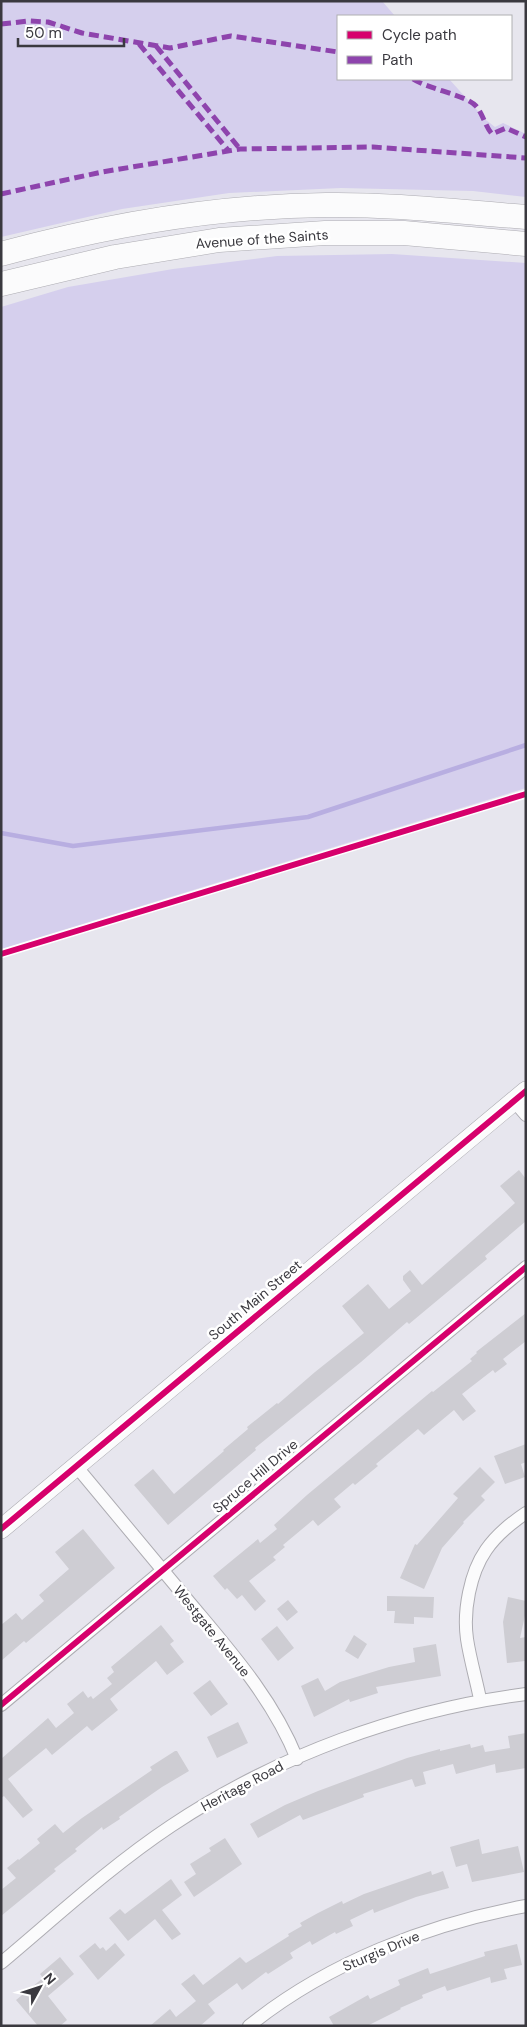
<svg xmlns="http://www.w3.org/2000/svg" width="527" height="2027" viewBox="0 0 527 2027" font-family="'DM Sans',sans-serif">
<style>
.green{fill:#d5cfed}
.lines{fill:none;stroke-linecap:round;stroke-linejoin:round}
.stream{stroke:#b8aee1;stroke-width:4.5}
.building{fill:#cecdd3}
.street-casing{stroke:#adacb2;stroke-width:14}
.secondary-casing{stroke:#adacb2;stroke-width:20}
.highway-casing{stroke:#adacb2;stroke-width:25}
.street{stroke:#fbfbfc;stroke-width:12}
.secondary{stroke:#fbfbfc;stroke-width:19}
.highway{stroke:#fbfbfc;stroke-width:24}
.quiet{stroke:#8e44ad;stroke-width:5;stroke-dasharray:10 5;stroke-linecap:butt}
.cycleway-casing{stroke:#fff;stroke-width:9}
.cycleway{stroke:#d6006c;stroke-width:6}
.labels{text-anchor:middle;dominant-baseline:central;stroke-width:5;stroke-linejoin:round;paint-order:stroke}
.street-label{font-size:14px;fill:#3a393f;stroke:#fff}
</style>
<rect width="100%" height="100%" fill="#e7e6ee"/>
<path class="green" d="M 1,1 L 382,1 L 395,16 L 338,16 L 338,79 L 449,79 L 486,120 L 495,127 L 503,123 L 526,134 L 526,197 L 473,191 L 341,188 L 229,193 L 122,209 L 1,237 Z
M 392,254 L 526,263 L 526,788 L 1,949 L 1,307 L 68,287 L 173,269 L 277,256 Z"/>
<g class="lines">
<path class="stream" d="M 1,833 L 73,846 L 308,817 L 526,745"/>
</g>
<path class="building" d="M 519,1170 L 526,1179 L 526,1221 L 485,1256 L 487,1259 L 409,1324 L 407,1322 L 361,1362 L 255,1448 L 256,1450 L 168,1525 L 134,1485 L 153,1469 L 174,1494 L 224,1451 L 223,1450 L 248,1429 L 247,1427 L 277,1403 L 278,1404 L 315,1372 L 364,1333 L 342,1306 L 368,1284 L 389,1309 L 411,1291 L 403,1280 L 403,1276 L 410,1270 L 422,1285 L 515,1203 L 500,1186 Z
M 526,1313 L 526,1341 L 503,1359 L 507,1364 L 495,1373 L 493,1370 L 462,1394 L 476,1411 L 463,1421 L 454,1410 L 424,1435 L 418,1429 L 376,1464 L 378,1466 L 355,1485 L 353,1483 L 334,1499 L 341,1507 L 318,1526 L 313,1520 L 283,1545 L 285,1547 L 273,1557 L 276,1560 L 249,1581 L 266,1601 L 255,1611 L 242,1595 L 237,1599 L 227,1588 L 225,1590 L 213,1576 L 258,1539 L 260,1543 L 277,1529 L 274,1525 L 307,1495 L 432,1391 L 433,1392 L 472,1361 L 470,1359 L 477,1353 L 476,1352 Z
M 526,1444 L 526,1462 L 521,1464 L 525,1477 L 505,1484 L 494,1456 Z
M 480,1467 L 495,1482 L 481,1496 L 485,1500 L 463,1522 L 464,1523 L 442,1548 L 424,1589 L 400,1578 L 415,1544 L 417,1545 L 458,1498 L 453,1494 Z
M 83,1529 L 115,1568 L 26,1643 L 24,1641 L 1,1661 L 1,1625 L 16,1613 L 22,1620 L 44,1601 L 39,1595 L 69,1569 L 55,1552 Z
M 387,1596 L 434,1597 L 433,1618 L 414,1617 L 414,1624 L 394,1623 L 395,1611 L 387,1611 Z
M 508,1597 L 526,1601 L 526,1611 L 520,1638 L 526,1637 L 525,1661 L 507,1663 L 503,1622 Z
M 288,1600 L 298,1612 L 287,1621 L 277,1609 Z
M 161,1625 L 174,1641 L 170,1644 L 184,1662 L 167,1675 L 156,1661 L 110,1699 L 118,1710 L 92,1731 L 87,1726 L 52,1755 L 46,1748 L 8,1779 L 33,1810 L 23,1818 L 4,1796 L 1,1798 L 1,1759 L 48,1718 L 56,1728 L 74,1713 L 67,1704 L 83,1691 L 88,1698 L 91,1696 L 93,1699 L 112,1684 L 107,1678 L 114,1672 L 111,1667 Z
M 277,1626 L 294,1648 L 278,1661 L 261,1639 Z
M 354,1635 L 367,1644 L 358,1659 L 345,1651 Z
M 436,1644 L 441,1676 L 376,1687 L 378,1693 L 350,1702 L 349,1699 L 314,1717 L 301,1686 L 318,1678 L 325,1691 L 340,1682 L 389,1667 L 415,1662 L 413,1648 Z
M 210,1680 L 228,1704 L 211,1716 L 193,1693 Z
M 238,1722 L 248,1743 L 217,1758 L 207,1737 Z
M 526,1733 L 526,1768 L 496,1773 L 495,1764 L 456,1774 L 453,1764 L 423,1772 L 426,1784 L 415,1787 L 412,1779 L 363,1794 L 364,1797 L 303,1820 L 300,1815 L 258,1838 L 250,1824 L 285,1805 L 318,1791 L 407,1758 L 440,1749 L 440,1751 L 470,1744 L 471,1748 L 483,1745 L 485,1752 L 510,1748 L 508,1736 Z
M 175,1751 L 177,1751 L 189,1771 L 162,1787 L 119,1817 L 120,1819 L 103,1830 L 102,1827 L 75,1849 L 77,1851 L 54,1869 L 56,1871 L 1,1916 L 1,1890 L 16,1878 L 7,1868 L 18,1859 L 19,1860 L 40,1843 L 37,1839 L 55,1824 L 63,1833 L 82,1818 L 152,1770 L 150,1767 Z
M 225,1838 L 242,1864 L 194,1897 L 184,1882 L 196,1874 L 190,1864 L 211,1851 L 209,1848 Z
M 479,1839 L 482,1854 L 518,1846 L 524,1872 L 472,1882 L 467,1864 L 456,1867 L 450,1847 Z
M 431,1871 L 432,1875 L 443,1871 L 449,1888 L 416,1897 L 374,1913 L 373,1909 L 350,1920 L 353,1926 L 336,1934 L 335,1932 L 312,1945 L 310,1941 L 290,1953 L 293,1958 L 268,1974 L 266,1972 L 242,1990 L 237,1983 L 208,2004 L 215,2013 L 200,2026 L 150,2026 L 170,2009 L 176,2017 L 196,2001 L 181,1984 L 194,1974 L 203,1985 L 240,1957 L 246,1963 L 289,1936 L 288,1934 L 302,1926 L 300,1923 L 318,1913 L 342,1901 L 343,1904 L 364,1894 Z
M 171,1879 L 182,1895 L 162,1910 L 181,1934 L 172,1940 L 155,1919 L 128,1941 L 109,1918 L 120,1909 L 125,1914 Z
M 95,1943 L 100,1949 L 103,1947 L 106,1951 L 115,1943 L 125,1955 L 98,1980 L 79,1956 Z
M 517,1944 L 522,1965 L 504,1969 L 507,1979 L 491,1983 L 490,1977 L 447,1991 L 445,1986 L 422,1995 L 423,1998 L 400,2008 L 401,2009 L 367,2026 L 334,2026 L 329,2017 L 368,1995 L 370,1999 L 400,1985 L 398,1980 L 428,1968 L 430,1974 L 485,1956 L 484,1952 Z
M 60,1957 L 74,1974 L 48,1996 L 67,2020 L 60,2026 L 38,2026 L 16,2000 L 43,1978 L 40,1974 Z"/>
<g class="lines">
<defs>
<path id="street" d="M 514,1101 L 526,1115
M 76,1466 C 114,1512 152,1558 190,1603 C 231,1652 273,1699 297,1759
M 480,1699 C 476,1679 470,1659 467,1639 C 463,1611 470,1573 486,1550 C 497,1534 511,1523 526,1513
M 1,1705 L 526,1267
M 1,1963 C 57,1916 111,1866 171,1826 C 276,1756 401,1710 526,1694
M 249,2026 C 327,1963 428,1924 526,1906"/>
<path id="secondary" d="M 1,1529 L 526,1091"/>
<path id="highway" d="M 1,254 C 107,225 216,206 326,205 C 393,204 459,212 526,217
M 1,284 L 115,257 L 219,240 L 325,233 L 404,233 L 526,244"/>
</defs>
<use href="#street" class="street-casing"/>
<use href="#secondary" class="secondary-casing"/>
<use href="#highway" class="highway-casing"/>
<use href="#street" class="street"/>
<use href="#secondary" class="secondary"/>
<use href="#highway" class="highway"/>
<path class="quiet" d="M 1,24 L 29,21 L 48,22 L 82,33 L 170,48 L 231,36 L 338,52
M 139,44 L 228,150
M 156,46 L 240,149
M 413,79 C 428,89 466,95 476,106 C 483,114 485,126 492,134 L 506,128 L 526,137
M 1,194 L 102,172 L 240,149 L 373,147 L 526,158"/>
<defs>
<path id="cycleway" d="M 1,954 L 526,794
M 1,1529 L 526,1091
M 1,1705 L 526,1267"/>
</defs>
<use href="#cycleway" class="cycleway-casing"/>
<use href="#cycleway" class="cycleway"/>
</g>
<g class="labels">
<g class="street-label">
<text transform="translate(262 239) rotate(-4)">Avenue of the Saints</text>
<text transform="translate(255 1300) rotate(-40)">South Main Street</text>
<text transform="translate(255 1476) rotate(-40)">Spruce Hill Drive</text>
<text transform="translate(212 1631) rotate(51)">Westgate Avenue</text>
<text transform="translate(242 1786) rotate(-28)">Heritage Road</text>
<text transform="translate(381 1951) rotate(-23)">Sturgis Drive</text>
</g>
</g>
<rect width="527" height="2027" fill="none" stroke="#3a393f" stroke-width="5"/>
<rect x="337" y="15" width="175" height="65" fill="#ffffff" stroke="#b0b0b2"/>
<rect x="347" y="31" width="25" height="8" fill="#d6006c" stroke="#b0b0b2"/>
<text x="382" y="40" font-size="15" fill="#3a393f">Cycle path</text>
<rect x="347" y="56" width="25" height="8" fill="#8e44ad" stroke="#b0b0b2"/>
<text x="382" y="65" font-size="15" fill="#3a393f">Path</text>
<g transform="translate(40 1987) rotate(50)" stroke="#ffffff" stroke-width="4" paint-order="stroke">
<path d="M0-4L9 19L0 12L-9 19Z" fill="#3a393f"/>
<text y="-8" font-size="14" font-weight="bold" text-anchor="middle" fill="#3a393f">N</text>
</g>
<path d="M18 38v8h106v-8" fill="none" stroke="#3a393f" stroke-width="2.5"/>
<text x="25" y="38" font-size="15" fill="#3a393f" stroke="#ffffff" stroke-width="4" paint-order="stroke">50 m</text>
</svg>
